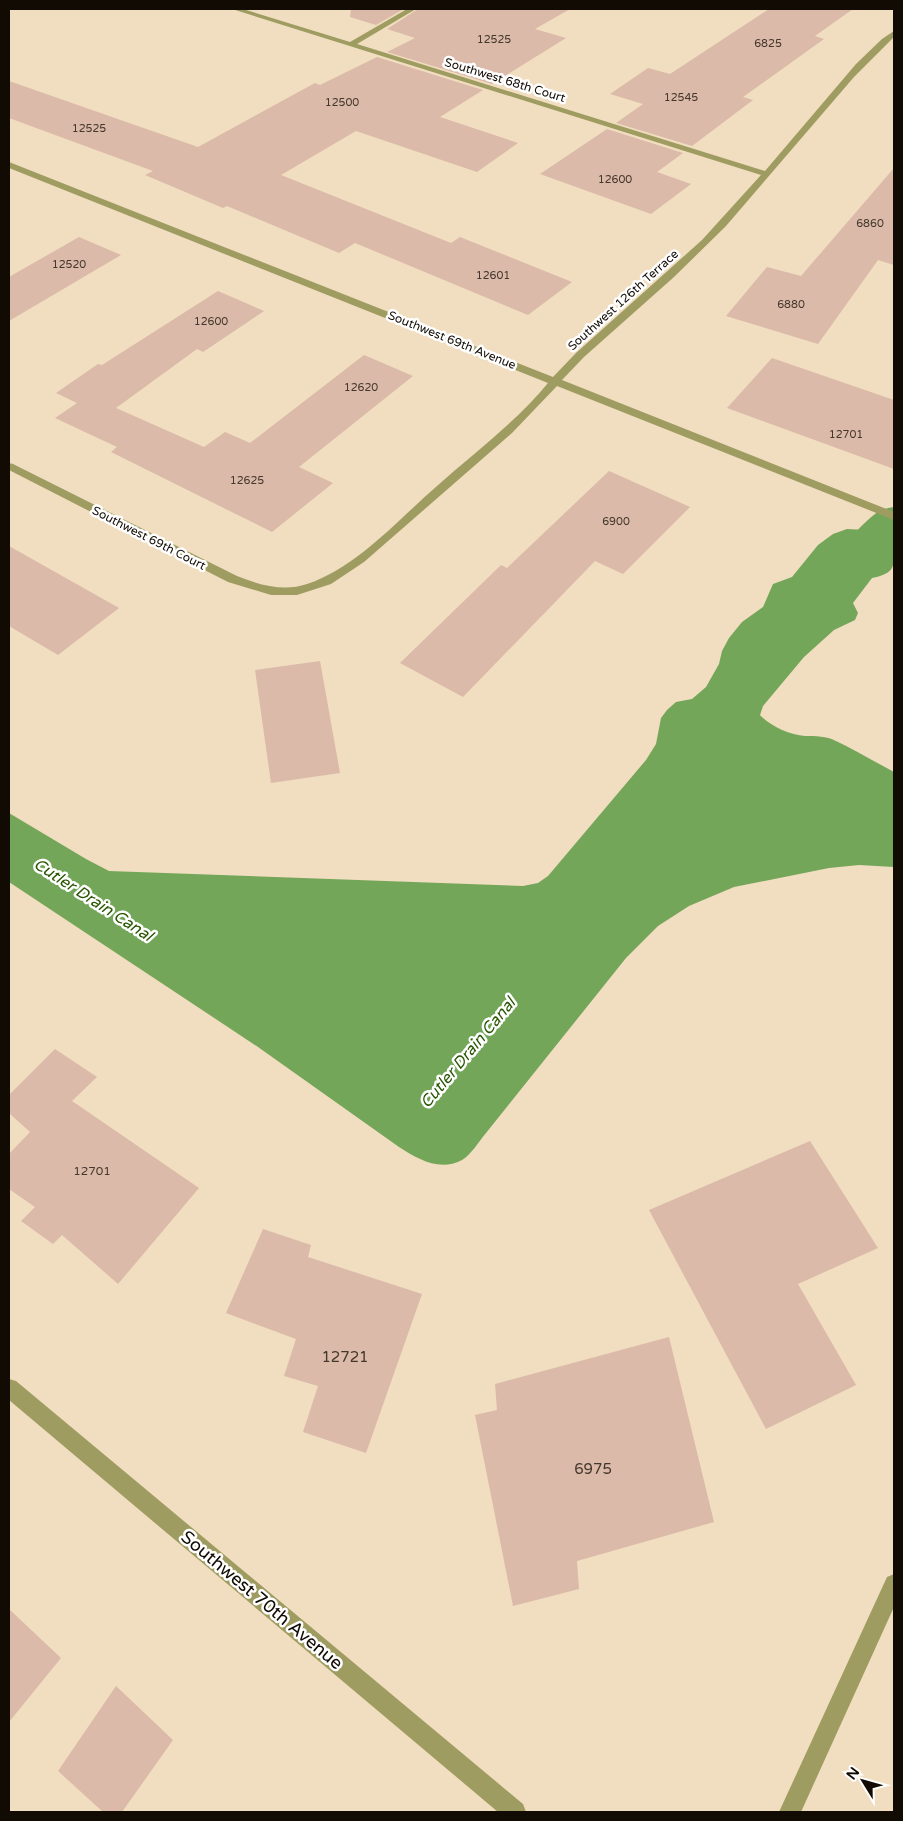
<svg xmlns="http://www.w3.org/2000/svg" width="903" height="1821" viewBox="0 0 903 1821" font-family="'Varela Round',sans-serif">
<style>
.water{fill:#74a65a}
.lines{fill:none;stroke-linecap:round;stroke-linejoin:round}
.canal{fill:#74a65a;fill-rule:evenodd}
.building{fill:#dbbaa9}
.minor{fill:#9e9c60;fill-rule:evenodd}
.labels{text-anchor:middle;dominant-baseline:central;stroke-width:5;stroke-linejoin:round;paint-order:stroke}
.far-number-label{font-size:11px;fill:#44372c}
.far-street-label{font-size:12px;fill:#110b03;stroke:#fff}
.number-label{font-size:12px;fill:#44372c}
.near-number-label{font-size:15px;fill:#44372c}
.water-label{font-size:16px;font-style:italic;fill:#285600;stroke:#fff}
.near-street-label{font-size:18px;fill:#110b03;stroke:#fff}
</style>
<rect width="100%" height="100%" fill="#f1ddbf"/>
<path class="water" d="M 847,529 L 866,530 L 894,541 C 894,564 898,573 872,578 L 853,603 L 858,613 L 855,620 L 834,630 L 804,657 L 763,706 L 760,715 C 770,726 790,735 805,736 C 816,736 826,736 836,741 C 855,750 875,762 894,772 L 894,867 L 859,865 L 829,868 L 734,887 L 689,906 L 658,926 L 626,958 L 486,1133 C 479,1141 471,1155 462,1160 C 439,1172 418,1159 399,1147 L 258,1047 L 9,882 L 9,813 L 86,859 L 109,871 L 523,886 L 538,883 L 548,876 L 646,760 L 656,744 L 661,718 L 667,710 L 676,702 L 692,699 L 706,687 L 719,664 L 722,651 L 729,638 L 742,622 L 763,607 L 773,584 L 792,577 L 818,545 L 833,534 Z"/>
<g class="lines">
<path class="canal" d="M 894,507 L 894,540 L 847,595 L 833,599 L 819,595 L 813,585 C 827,563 858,526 879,511 C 883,509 889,508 894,507 Z"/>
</g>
<path class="building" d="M 351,9 L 404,9 L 376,25 L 350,17 Z
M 418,9 L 570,9 L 535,29 L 566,38 L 492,84 L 387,52 L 415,38 L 387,29 Z
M 769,9 L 853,9 L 815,36 L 824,39 L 743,97 L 753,100 L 692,146 L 616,123 L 643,104 L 610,94 L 648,68 L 670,74 Z
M 377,57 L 483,90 L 440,117 L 518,143 L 477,172 L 356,131 L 281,175 L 451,243 L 460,237 L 572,282 L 528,315 L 355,243 L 339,253 L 227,206 L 223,208 L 145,175 L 153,171 L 9,118 L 9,81 L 198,147 L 315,83 L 320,85 Z
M 607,129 L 683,153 L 657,172 L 691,184 L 651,214 L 540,174 Z
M 894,168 L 894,265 L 878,260 L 818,344 L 726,316 L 767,267 L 801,276 Z
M 79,237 L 121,255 L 9,321 L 9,277 Z
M 218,291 L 264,311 L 203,352 L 197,349 L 116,408 L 204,447 L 225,432 L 250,443 L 364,355 L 413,376 L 299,467 L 333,483 L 272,532 L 111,452 L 117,447 L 55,418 L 77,403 L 56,393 L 98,364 L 102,365 Z
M 772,358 L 894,400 L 894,469 L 727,408 Z
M 609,471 L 690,507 L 623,574 L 595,561 L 463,697 L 400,663 L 501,565 L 507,568 Z
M 9,546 L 119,608 L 58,655 L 9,626 Z
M 320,661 L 340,773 L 271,783 L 255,670 Z
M 55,1049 L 97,1077 L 72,1101 L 199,1188 L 118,1284 L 62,1235 L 53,1244 L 21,1221 L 35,1207 L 9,1189 L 9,1154 L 30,1132 L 9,1113 L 9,1095 Z
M 810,1141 L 878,1248 L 798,1284 L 856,1385 L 766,1429 L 649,1210 Z
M 263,1229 L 311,1245 L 308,1257 L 422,1294 L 366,1453 L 303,1432 L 318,1386 L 284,1376 L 296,1339 L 226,1313 Z
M 669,1337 L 714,1522 L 577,1561 L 579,1589 L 513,1606 L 475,1415 L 497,1410 L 495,1384 Z
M 9,1609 L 61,1658 L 9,1722 Z
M 116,1686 L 173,1740 L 122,1812 L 103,1812 L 58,1771 Z"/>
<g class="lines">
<path class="minor" d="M 232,9 L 243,9 L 350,42 L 407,9 L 416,9 L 357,44 L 765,171 L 856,64 L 882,39 L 894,31 L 894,37 L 854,77 L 726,226 L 674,277 L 584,357 L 562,380 L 894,512 L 894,520 L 557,386 L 512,433 L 364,562 L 331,584 L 297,595 L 271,595 L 228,582 L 9,470 L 9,463 L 13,464 L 237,576 C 259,585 284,592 307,584 C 356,568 399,519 437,486 C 475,452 516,422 548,383 L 9,168 L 9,162 L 553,377 L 576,353 L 702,240 L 761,175 Z
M 9,1379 L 16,1381 L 523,1804 L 526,1812 L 498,1812 L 9,1400 Z
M 894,1574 L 894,1607 L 801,1812 L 779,1812 L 887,1577 Z"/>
</g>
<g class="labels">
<g class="far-number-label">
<text x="494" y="39">12525</text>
<text x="768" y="43">6825</text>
<text x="681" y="97">12545</text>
<text x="342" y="102">12500</text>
<text x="89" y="128">12525</text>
<text x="615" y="179">12600</text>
<text x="870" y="223">6860</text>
<text x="69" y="264">12520</text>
<text x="493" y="275">12601</text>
<text x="791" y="304">6880</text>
<text x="211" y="321">12600</text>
<text x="361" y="387">12620</text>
<text x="846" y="434">12701</text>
<text x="247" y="480">12625</text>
<text x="616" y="521">6900</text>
</g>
<g class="far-street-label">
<text transform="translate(505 80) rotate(17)">Southwest 68th Court</text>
<text transform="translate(623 300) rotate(-42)">Southwest 126th Terrace</text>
<text transform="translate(452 340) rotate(22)">Southwest 69th Avenue</text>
<text transform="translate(149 538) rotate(27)">Southwest 69th Court</text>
</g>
<g class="number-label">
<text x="92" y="1171">12701</text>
</g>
<g class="near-number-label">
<text x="345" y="1357">12721</text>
<text x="593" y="1469">6975</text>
</g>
<g class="water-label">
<text transform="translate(93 900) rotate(33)">Cutler Drain Canal</text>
<text transform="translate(468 1053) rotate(-50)">Cutler Drain Canal</text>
</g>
<g class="near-street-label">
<text transform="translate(262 1600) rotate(40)">Southwest 70th Avenue</text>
</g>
</g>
<rect width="903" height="1821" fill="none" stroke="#110b03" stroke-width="20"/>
<g transform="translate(863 1781) rotate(307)" stroke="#ffffff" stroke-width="4" paint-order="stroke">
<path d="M0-4L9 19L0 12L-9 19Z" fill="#110b03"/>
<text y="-8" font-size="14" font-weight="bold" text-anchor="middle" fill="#110b03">N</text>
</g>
</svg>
